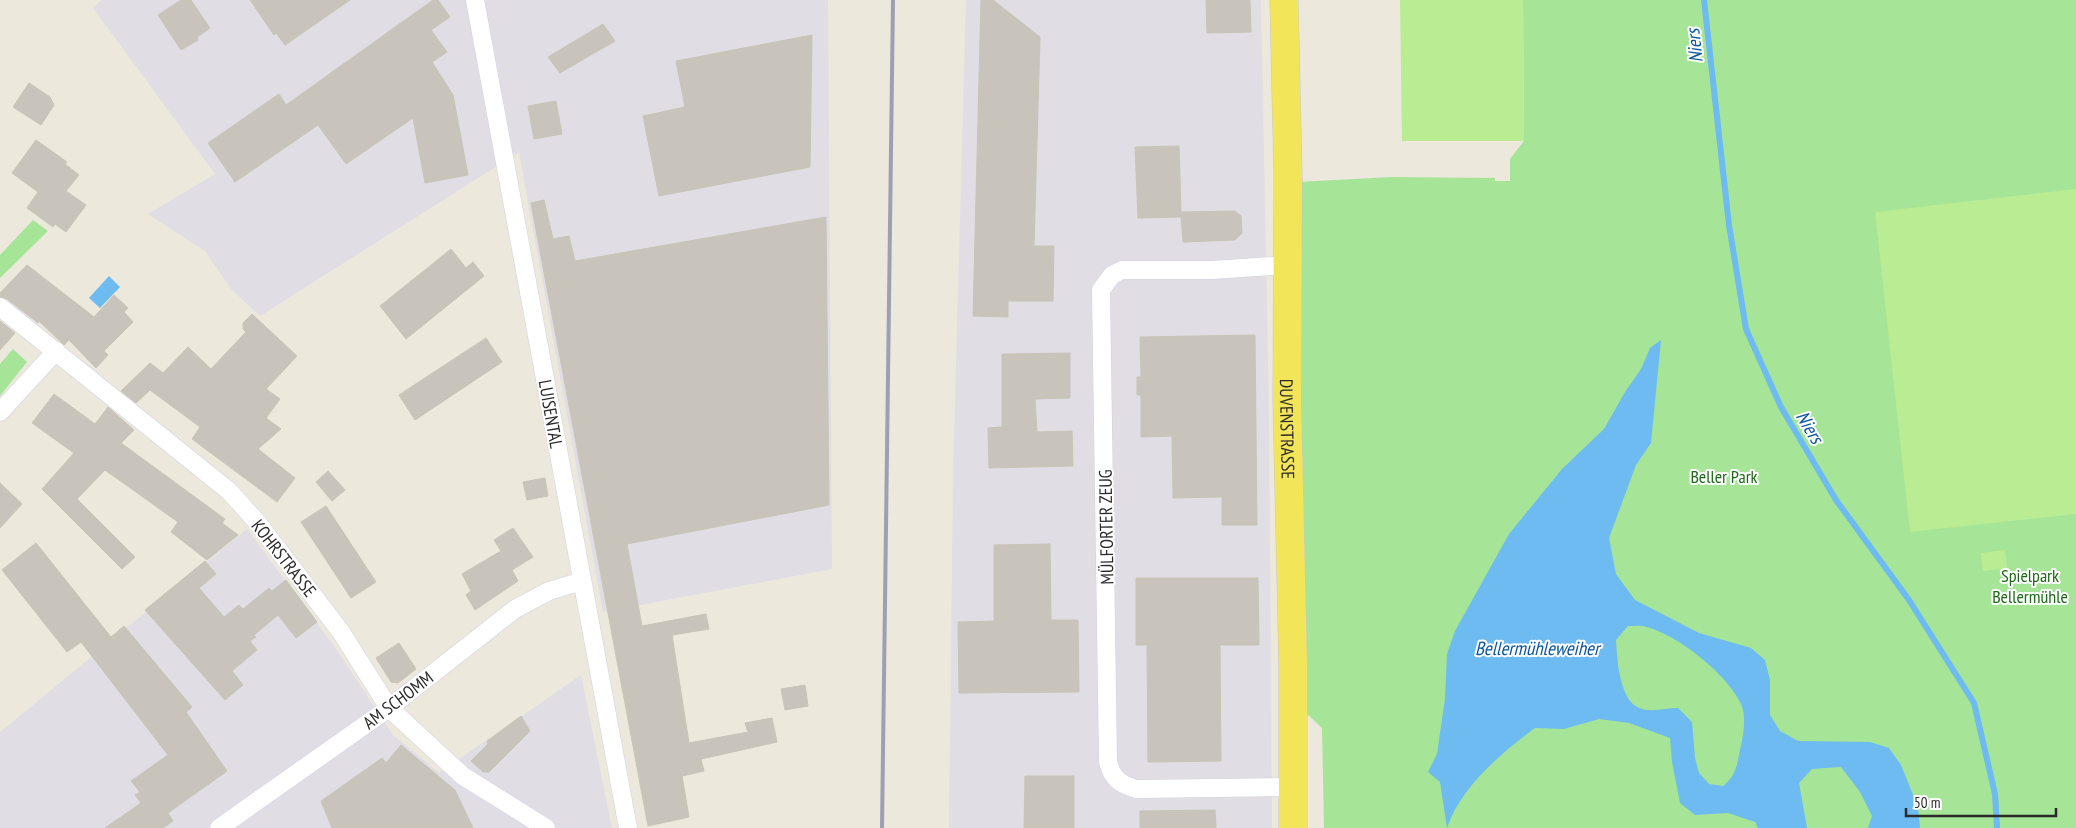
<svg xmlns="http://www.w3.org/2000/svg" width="2076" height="828" viewBox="0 0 2076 828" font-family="'PT Sans Narrow',sans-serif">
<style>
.industrial{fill:#e0dde5}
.green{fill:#a6e497}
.pitch{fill:#b9ec93}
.water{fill:#6dbbf0;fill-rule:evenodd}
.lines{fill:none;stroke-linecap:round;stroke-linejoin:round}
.stream{stroke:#6dbbf0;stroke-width:6}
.building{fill:#c8c4bb;stroke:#c8c4b5}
.minor-casing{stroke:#d1d2e3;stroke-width:19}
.primary-casing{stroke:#c8c8c8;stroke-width:29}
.minor{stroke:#fff;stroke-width:18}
.primary{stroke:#f3e55a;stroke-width:28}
.rail{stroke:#9e9eb5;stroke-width:4}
.labels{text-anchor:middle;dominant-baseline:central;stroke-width:4;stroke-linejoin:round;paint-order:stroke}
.street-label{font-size:18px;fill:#2a2a2a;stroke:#fff}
.park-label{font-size:18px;fill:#1e6819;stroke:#fff}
.water-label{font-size:19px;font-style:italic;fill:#0b569d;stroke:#fff}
</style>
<rect width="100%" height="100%" fill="#ece8dc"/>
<path class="industrial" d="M 101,0 L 828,0 L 832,569 L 603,612 L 519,152 L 260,316 L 232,290 L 206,252 L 148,214 L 215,174 L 93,8 Z
M 966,0 L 1261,0 L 1269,414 L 1272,828 L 949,828 L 953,475 Z
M 247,529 L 334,646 L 393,735 L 439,773 L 581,675 L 612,828 L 0,828 L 0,732 Z"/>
<path class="green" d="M 1523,0 L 2076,0 L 2076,828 L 1324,828 L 1322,728 L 1303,710 L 1304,509 L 1298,416 L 1297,182 L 1392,177 L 1495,178 L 1495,181 L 1510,181 L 1510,159 L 1524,141 Z
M 33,220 L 48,231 L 0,278 L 0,255 Z
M 13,349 L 27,362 L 0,396 L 0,364 Z"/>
<path class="pitch" d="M 1400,0 L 1523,0 L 1524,141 L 1402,141 Z
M 2076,189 L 2076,514 L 1910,532 L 1875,212 Z
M 2005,550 L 2007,568 L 1983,571 L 1981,553 Z"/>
<path class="water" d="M 109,276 L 120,287 L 100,308 L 89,298 Z
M 1661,340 L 1651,443 L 1636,465 L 1609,538 L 1616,574 L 1635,600 L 1699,633 L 1751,648 L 1765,660 L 1770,680 L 1770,715 L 1780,731 L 1798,741 L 1870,742 L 1889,748 L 1901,765 L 1918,807 L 1920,828 L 1868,828 L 1872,816 L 1860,792 L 1841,767 L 1812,769 L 1799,783 L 1807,828 L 1758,828 L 1755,822 L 1728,813 L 1695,815 L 1680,803 L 1672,762 L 1670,738 L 1629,723 L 1599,719 L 1564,729 L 1535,728 C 1502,752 1460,788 1447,828 L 1440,782 L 1428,772 L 1437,754 L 1445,699 L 1447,654 L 1455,631 L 1509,534 L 1562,469 L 1604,429 L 1625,392 L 1641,369 L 1650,348 ZM 1628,626 C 1634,626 1642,625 1647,627 C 1679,636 1727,674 1741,704 C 1747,717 1743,737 1740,750 C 1737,765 1736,776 1723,786 L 1709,784 L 1699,773 L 1695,758 L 1692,722 L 1678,708 C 1666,708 1651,713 1639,708 C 1619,700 1617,657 1616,640 Z"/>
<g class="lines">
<path class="stream" d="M 1704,0 L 1729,225 L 1746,329 L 1781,407 L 1836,500 L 1909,600 L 1974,703 L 1995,794 L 1997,828"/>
</g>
<path class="building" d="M 181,0 L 191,0 L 210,28 L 197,37 L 198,40 L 181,50 L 158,15 Z
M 250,0 L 350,0 L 285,45 L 276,33 L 274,35 Z
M 433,0 L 438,0 L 450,17 L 431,30 L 447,52 L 432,62 L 453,95 L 468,175 L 425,183 L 413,118 L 346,164 L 318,125 L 235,182 L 208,143 L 279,94 L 286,105 Z
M 981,0 L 993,0 L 1040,37 L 1034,246 L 1054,246 L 1053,301 L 1008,301 L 1008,317 L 973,316 Z
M 1206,0 L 1250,0 L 1251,32 L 1207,33 Z
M 603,24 L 615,41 L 560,73 L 548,57 Z
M 812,35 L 810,167 L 659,196 L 643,116 L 685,107 L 676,61 Z
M 29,83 L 50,97 L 54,105 L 41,125 L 13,107 Z
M 556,101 L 562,134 L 534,139 L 528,106 Z
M 36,140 L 67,162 L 65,164 L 79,175 L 66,191 L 86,205 L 66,232 L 55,224 L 53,227 L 27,208 L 38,192 L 12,173 Z
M 1179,146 L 1181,212 L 1235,211 L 1241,216 L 1242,233 L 1235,240 L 1183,242 L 1181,217 L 1138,218 L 1135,147 Z
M 544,200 L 553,239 L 569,236 L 575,261 L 826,217 L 829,505 L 627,544 L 642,626 L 706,614 L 709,629 L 672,635 L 689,743 L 748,732 L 745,723 L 772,718 L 777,742 L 701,759 L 704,771 L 682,776 L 689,817 L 648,826 L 531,203 Z
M 451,249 L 466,268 L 473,262 L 484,276 L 406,339 L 380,306 Z
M 27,265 L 94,317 L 114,295 L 128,308 L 124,312 L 133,322 L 104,351 L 108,355 L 96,368 L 69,340 L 64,345 L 39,321 L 38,323 L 7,299 L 0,297 L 0,293 Z
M 252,314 L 297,356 L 266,389 L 280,399 L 266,418 L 281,429 L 258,449 L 295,478 L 277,502 L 192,439 L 200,427 L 150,390 L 136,403 L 121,391 L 150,363 L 163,373 L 188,347 L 211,369 L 246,332 L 243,329 L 243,323 Z
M 0,321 L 15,333 L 0,350 Z
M 1255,335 L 1257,525 L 1222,525 L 1222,497 L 1173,498 L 1172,436 L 1141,437 L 1141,395 L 1137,395 L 1137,377 L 1141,377 L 1140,337 Z
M 486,338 L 502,362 L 415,420 L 399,395 Z
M 1070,353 L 1070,398 L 1035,399 L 1037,432 L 1072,431 L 1073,466 L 989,468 L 988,428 L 1002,427 L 1002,354 Z
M 54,394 L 95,424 L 108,407 L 134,430 L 121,443 L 225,519 L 222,523 L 238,535 L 207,560 L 171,532 L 178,522 L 105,470 L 77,499 L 135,557 L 122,569 L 42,489 L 74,453 L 32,423 Z
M 328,471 L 345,490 L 332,501 L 316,482 Z
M 545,478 L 548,496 L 527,500 L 523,482 Z
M 0,483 L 22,504 L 0,528 Z
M 326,506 L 376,582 L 351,598 L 301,522 Z
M 513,528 L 533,557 L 512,570 L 518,581 L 475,610 L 466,595 L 471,591 L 462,574 L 501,551 L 494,540 Z
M 36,543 L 111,637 L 124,626 L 192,707 L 186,712 L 227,771 L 168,813 L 173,821 L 163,828 L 105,828 L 141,803 L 135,795 L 140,792 L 131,781 L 168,755 L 81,642 L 67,652 L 2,570 Z
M 1050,544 L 1051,620 L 1078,620 L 1079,692 L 959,693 L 958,622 L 994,621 L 994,545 Z
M 205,561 L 216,574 L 199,588 L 224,617 L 239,605 L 243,609 L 269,588 L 272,591 L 286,580 L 317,622 L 296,638 L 278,615 L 254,635 L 256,637 L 250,641 L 257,650 L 232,671 L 243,685 L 225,700 L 145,610 Z
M 1136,578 L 1258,578 L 1259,645 L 1220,645 L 1221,761 L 1148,762 L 1147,645 L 1136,645 Z
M 399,643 L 416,669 L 398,683 L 391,682 L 376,658 Z
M 805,685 L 808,706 L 785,710 L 781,689 Z
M 521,716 L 530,731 L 489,772 L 483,772 L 471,761 L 488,744 L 487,741 Z
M 401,745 L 455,790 L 473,828 L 332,828 L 321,801 L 382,758 L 386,763 Z
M 1025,776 L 1074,776 L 1074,828 L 1024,828 Z
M 1215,810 L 1216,828 L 1140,828 L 1140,811 Z"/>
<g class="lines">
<defs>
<path id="minor" d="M 475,0 L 628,828
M 1288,265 L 1212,270 L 1122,270 L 1112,275 L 1101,290 L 1108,761 C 1112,779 1120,784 1136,789 L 1292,787
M 0,307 L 229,491 L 257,522 L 341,632 L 389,708 L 463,776 L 546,828
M 0,412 L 56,351
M 219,828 L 389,708 L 515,609 L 549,591 L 582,581"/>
<g id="primary">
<path id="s1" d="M 1284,0 L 1288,176 L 1287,401 L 1293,665 L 1293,828"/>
</g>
</defs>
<use href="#minor" class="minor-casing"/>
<use href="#primary" class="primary-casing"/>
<use href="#minor" class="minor"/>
<use href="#primary" class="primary"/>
<path class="rail" d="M 882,828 L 893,0"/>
</g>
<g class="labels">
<g class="street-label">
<text transform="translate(551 414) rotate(80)">LUISENTAL</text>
<text stroke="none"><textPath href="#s1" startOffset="429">DUVENSTRASSE</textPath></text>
<text transform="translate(1106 527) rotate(-91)">MÜLFORTER ZEUG</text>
<text transform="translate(284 558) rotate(52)">KOHRSTRASSE</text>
<text transform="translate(398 700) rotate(-37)">AM SCHOMM</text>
</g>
<g class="park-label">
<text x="1724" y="476">Beller Park</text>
<text x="2030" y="575">Spielpark<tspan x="2030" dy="21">Bellermühle</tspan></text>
</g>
<g class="water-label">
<text transform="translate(1694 46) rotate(-96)">Niers</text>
<text transform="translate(1810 427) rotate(59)">Niers</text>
<text x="1537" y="648">Bellermühleweiher</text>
</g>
</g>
<path d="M1906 808v8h150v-8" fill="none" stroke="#2a2a2a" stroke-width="2.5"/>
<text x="1914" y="808" font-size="15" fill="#2a2a2a" stroke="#ffffff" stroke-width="4" paint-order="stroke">50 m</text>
</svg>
